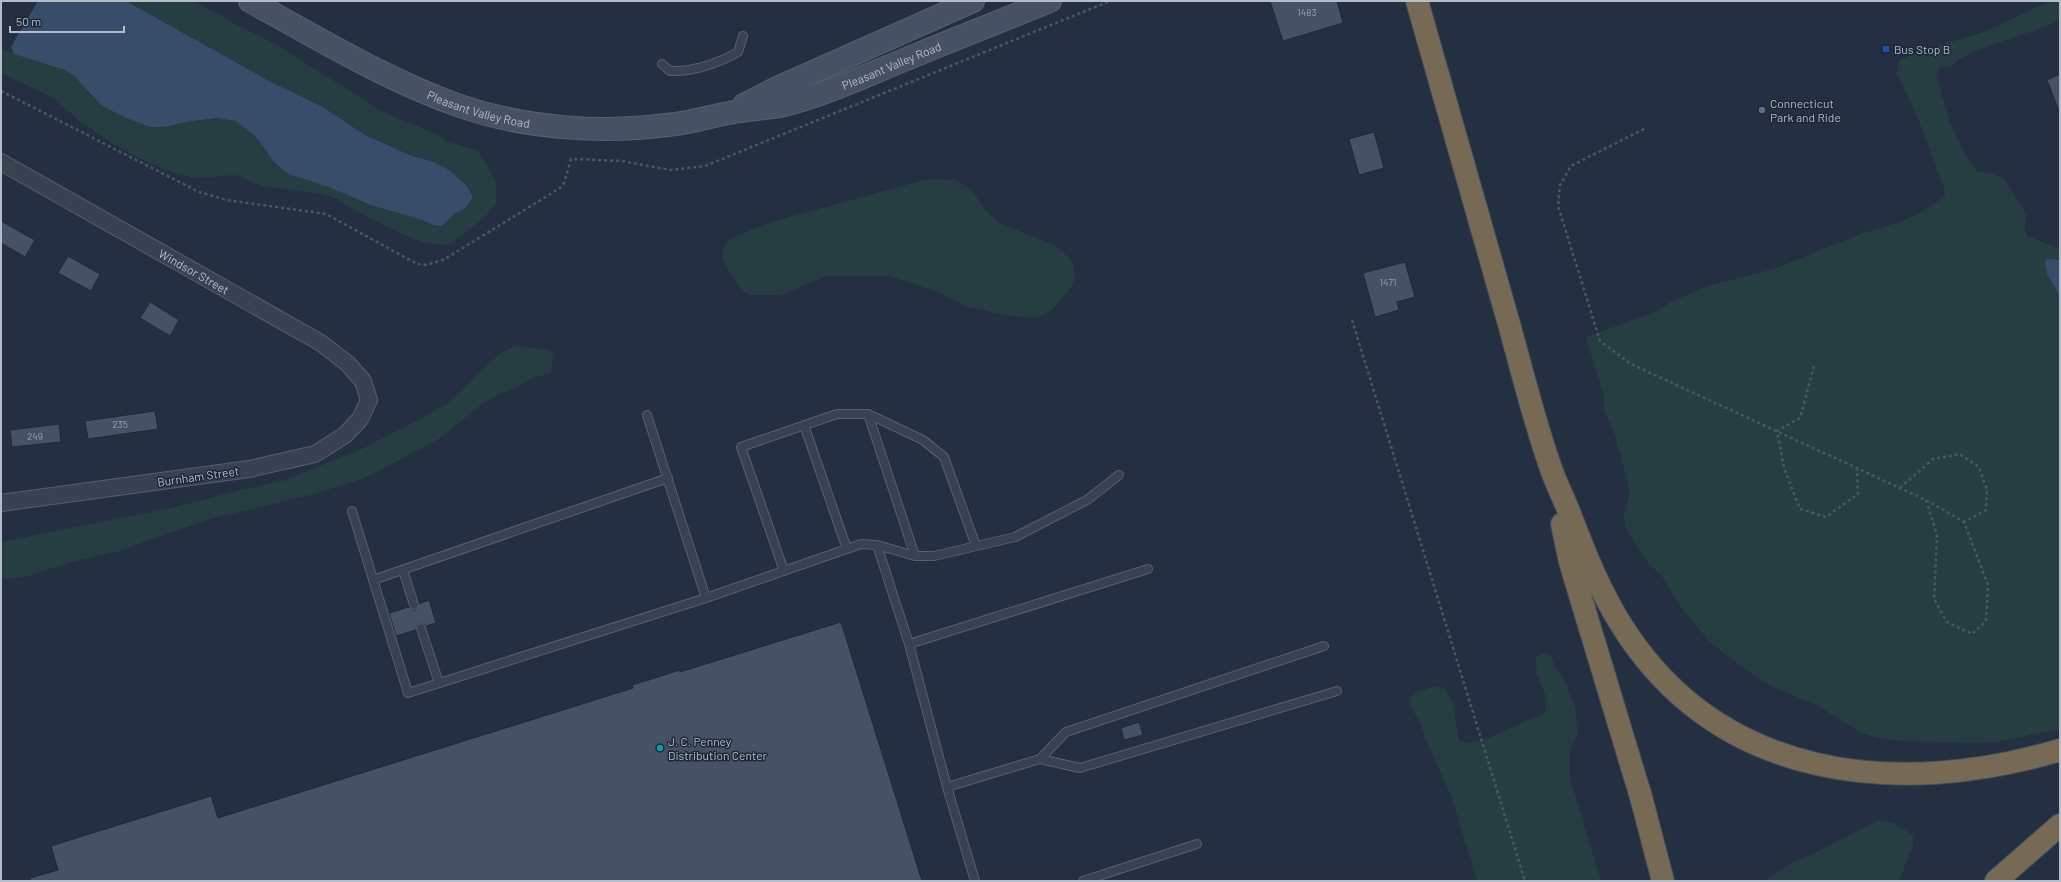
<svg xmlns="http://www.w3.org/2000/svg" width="2061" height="882" viewBox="0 0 2061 882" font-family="Barlow,sans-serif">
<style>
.green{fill:#263e42}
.water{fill:#384d6a}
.building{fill:#455265;stroke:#1f2937}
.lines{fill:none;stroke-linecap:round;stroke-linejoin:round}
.lane-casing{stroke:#56606e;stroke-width:10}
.street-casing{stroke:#56606e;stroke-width:18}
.secondary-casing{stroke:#56606e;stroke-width:24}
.highway-casing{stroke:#434d5b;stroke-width:24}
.path{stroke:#445b5e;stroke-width:2.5;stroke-dasharray:3 3;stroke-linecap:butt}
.lane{stroke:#384250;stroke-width:8}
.street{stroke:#384250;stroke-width:16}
.secondary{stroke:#465164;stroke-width:22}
.highway{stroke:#776a55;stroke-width:22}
.transit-dot{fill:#1a4fb4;stroke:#1d2735;stroke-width:1.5}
.service-dot{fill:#5c6f8a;stroke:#1d2735;stroke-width:1.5}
.culture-dot{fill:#0f9aa8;stroke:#1d2735;stroke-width:1.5}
.labels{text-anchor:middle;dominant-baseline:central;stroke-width:3;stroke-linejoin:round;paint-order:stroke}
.number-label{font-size:10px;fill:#99a2b2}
.poi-label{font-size:12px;fill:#b5bdcb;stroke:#1d2735;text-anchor:start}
.street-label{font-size:12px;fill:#b5bdcb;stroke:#1d2735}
</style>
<rect width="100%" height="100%" fill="#243041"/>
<path class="green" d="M 126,1 L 194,1 L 237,25 L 274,43 L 383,112 L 438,135 L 447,142 L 477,150 L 483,158 L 496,182 L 496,204 L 483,219 L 448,245 L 425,243 L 402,234 L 358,212 L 339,200 L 324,194 L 263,186 L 235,175 L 195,178 L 169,171 L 145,161 L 115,145 L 80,121 L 52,97 L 1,73 L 1,49 L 65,70 L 74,76 L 98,103 L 150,127 L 165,127 L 186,122 L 217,118 L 232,120 L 241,124 L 255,136 L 275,163 L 288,174 L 326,186 L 371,205 L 422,220 L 433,225 L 443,226 L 454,214 L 466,209 L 473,197 L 466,185 L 431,161 L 412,156 L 365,135 L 323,107 L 271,82 Z
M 2060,1 L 2060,19 L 2052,24 L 1977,50 L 1959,59 L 1953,65 L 1940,68 L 1936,75 L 1950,123 L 1965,155 L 1976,171 L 1990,173 L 2004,179 L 2026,213 L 2025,227 L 2027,236 L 2060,249 L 2060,729 L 1997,742 L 1975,743 L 1900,741 L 1876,737 L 1861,733 L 1817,705 L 1780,690 L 1760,680 L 1725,654 L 1708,640 L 1680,606 L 1662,576 L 1650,565 L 1638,548 L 1625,526 L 1624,515 L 1629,495 L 1628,482 L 1614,433 L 1604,410 L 1604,397 L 1586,337 L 1656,312 L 1672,301 L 1711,285 L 1774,269 L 1861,234 L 1903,221 L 1922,212 L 1945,196 L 1944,188 L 1919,121 L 1897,73 L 1898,62 C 1906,53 1966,38 1981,33 C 2002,26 2041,1 2060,1 Z
M 935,179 L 956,180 L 965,185 L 973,192 L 985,210 L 1001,224 L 1052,244 L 1067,256 L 1073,265 L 1075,275 L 1073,285 L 1053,309 L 1045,315 L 1034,318 L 1005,315 L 965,306 L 938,292 L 890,276 L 828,276 L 809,283 L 781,295 L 751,295 L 743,291 L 725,265 L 722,256 L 725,245 L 732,238 L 772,222 L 924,180 Z
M 516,346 L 550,350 L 553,356 L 551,373 L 531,378 L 516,388 L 501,393 L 482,404 L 440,438 L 373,474 L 358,480 L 314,494 L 206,520 L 119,551 L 71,562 L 25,577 L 1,579 L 1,542 L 163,510 L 241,490 L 282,481 L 362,449 L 432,413 L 448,403 L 488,364 L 504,351 Z
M 1545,652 L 1552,658 L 1554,666 L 1563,677 L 1575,708 L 1578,734 L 1570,749 L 1570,778 L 1601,881 L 1477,881 L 1452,798 L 1426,740 L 1420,722 L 1409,704 L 1410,698 L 1416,692 L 1438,686 L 1445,688 L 1453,704 L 1459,740 L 1466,743 L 1482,741 L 1545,713 L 1547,699 L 1537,675 L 1536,657 Z
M 1877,821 L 1893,823 L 1913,835 L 1913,845 L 1899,881 L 1765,881 L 1791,863 L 1809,856 Z"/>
<path class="water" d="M 38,1 L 126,1 L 271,82 L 323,107 L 365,135 L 412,156 L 431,161 L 449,170 L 466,185 L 473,197 L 465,209 L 454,214 L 442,226 L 433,225 L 422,220 L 371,205 L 326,186 L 288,174 L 275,163 L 255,136 L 236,121 L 217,118 L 186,122 L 165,127 L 150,127 L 124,117 L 101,105 L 74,76 L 65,70 L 14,54 L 11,47 Z
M 2048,259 L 2060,260 L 2060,296 L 2047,274 L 2045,262 Z"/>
<path class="building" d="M 1270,1 L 1337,1 L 1343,23 L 1283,41 Z
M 2060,74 L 2060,111 L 2059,111 L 2047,80 Z
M 1374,132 L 1384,168 L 1359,175 L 1349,139 Z
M 1,221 L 35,240 L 25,257 L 1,243 Z
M 68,256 L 100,274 L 91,291 L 58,273 Z
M 1405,262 L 1415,297 L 1397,302 L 1399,310 L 1375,317 L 1363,273 Z
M 150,302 L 179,320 L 170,336 L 140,318 Z
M 155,411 L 158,429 L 88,439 L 85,421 Z
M 59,424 L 61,442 L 12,447 L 10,430 Z
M 429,600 L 436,623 L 426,626 L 424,624 L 420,623 L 417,625 L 416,630 L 396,636 L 389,613 L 409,607 L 412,610 L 416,610 L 419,604 Z
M 841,622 L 922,881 L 31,881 L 30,878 L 58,870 L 51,846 L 211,796 L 218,818 L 633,688 L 632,685 L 652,679 L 680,670 L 680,672 Z
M 1139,722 L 1143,735 L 1124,740 L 1121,728 Z"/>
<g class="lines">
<defs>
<path id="lane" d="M 662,64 L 670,71 C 693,72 719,63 738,52 L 743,36
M 868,414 L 915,556
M 647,415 L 706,598 L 861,544 L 877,545
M 804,425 L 847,549
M 352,511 L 408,693 L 706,598
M 403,570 L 414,605
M 784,571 L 741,447 L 837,414 L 868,414 L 923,440 L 944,457 L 976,546
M 373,580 L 668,478
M 421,628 L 439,683
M 909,644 L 877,545 L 915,556 L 934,556 L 1015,537 L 1087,500 L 1119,475
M 1040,759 L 1080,768 L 1337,691
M 947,787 L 909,644 L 1148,569
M 975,881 L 947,787 L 1040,759 L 1066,732 L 1324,646
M 1083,881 L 1197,844"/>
<g id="street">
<path id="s1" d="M 1,162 L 321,343 L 348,364 L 363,381 L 369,400 L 360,419 L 345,435 L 315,454 L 249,469 L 1,503"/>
</g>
<g id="secondary">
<path id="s2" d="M 250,1 C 318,38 386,80 460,106 C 527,129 605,134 675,124 C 693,122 711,116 729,113 C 747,109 766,109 784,105 C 824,95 865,76 904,60 C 952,40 1001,21 1050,1"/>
<path d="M 744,105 L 777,88 L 973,1"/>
</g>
<path id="highway" d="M 1417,1 C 1448,109 1478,216 1509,324 C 1523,374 1535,425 1553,474 C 1559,490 1567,505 1573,522 C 1587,558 1601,593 1622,626 C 1720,781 1898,798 2060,750
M 1562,524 L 1570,562 L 1641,797 L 1663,881
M 1996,881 L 2060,825"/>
</defs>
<use href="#lane" class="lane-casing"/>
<use href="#street" class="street-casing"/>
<use href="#secondary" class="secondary-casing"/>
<use href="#highway" class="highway-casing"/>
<path class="path" d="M 1,91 L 199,192 L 227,200 L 326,214 L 417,264 L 427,265 L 445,259 L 560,188 L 564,183 L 571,159 L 622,161 L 670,170 L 705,166 L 1110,1
M 1644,129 L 1571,166 L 1560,185 L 1558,206 L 1600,341 L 1631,364 L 1926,500 L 1964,522 L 1988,585 L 1986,621 L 1972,634 L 1947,622 L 1934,599 L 1937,535 L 1926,500
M 1352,320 L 1525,881
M 1814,366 L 1800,418 L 1777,431 L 1784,468 L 1800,509 L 1826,517 L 1858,494 L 1857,468
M 1900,488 L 1933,459 L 1960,454 L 1979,467 L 1987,490 L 1986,510 L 1964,522"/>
<use href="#lane" class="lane"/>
<use href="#street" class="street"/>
<use href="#secondary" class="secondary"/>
<use href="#highway" class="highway"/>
</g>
<rect class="transit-dot" x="1882" y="45" width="8" height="8" rx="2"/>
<circle class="service-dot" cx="1762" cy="110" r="4"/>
<circle class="culture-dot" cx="660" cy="748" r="4"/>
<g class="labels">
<g class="number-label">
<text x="1307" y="12">1483</text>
<text x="1388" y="282">1471</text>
<text x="120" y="424">235</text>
<text x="35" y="436">249</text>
</g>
<g class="poi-label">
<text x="1894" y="49">Bus Stop B</text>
<text x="1770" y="103">Connecticut<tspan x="1770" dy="14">Park and Ride</tspan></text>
<text x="668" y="741">J. C. Penney<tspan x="668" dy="14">Distribution Center</tspan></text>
</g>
<g class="street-label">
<text stroke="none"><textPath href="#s2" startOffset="678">Pleasant Valley Road</textPath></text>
<text stroke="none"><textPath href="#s2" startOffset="254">Pleasant Valley Road</textPath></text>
<text stroke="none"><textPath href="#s1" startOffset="222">Windsor Street</textPath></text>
<text transform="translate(198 476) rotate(-8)">Burnham Street</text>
</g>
</g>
<rect width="2061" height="882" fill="none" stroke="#b5bdcb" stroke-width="4"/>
<path d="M10 26v6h114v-6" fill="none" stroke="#b5bdcb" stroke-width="2"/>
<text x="16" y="26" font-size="12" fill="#b5bdcb" stroke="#1d2735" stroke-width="3" paint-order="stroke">50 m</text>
</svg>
